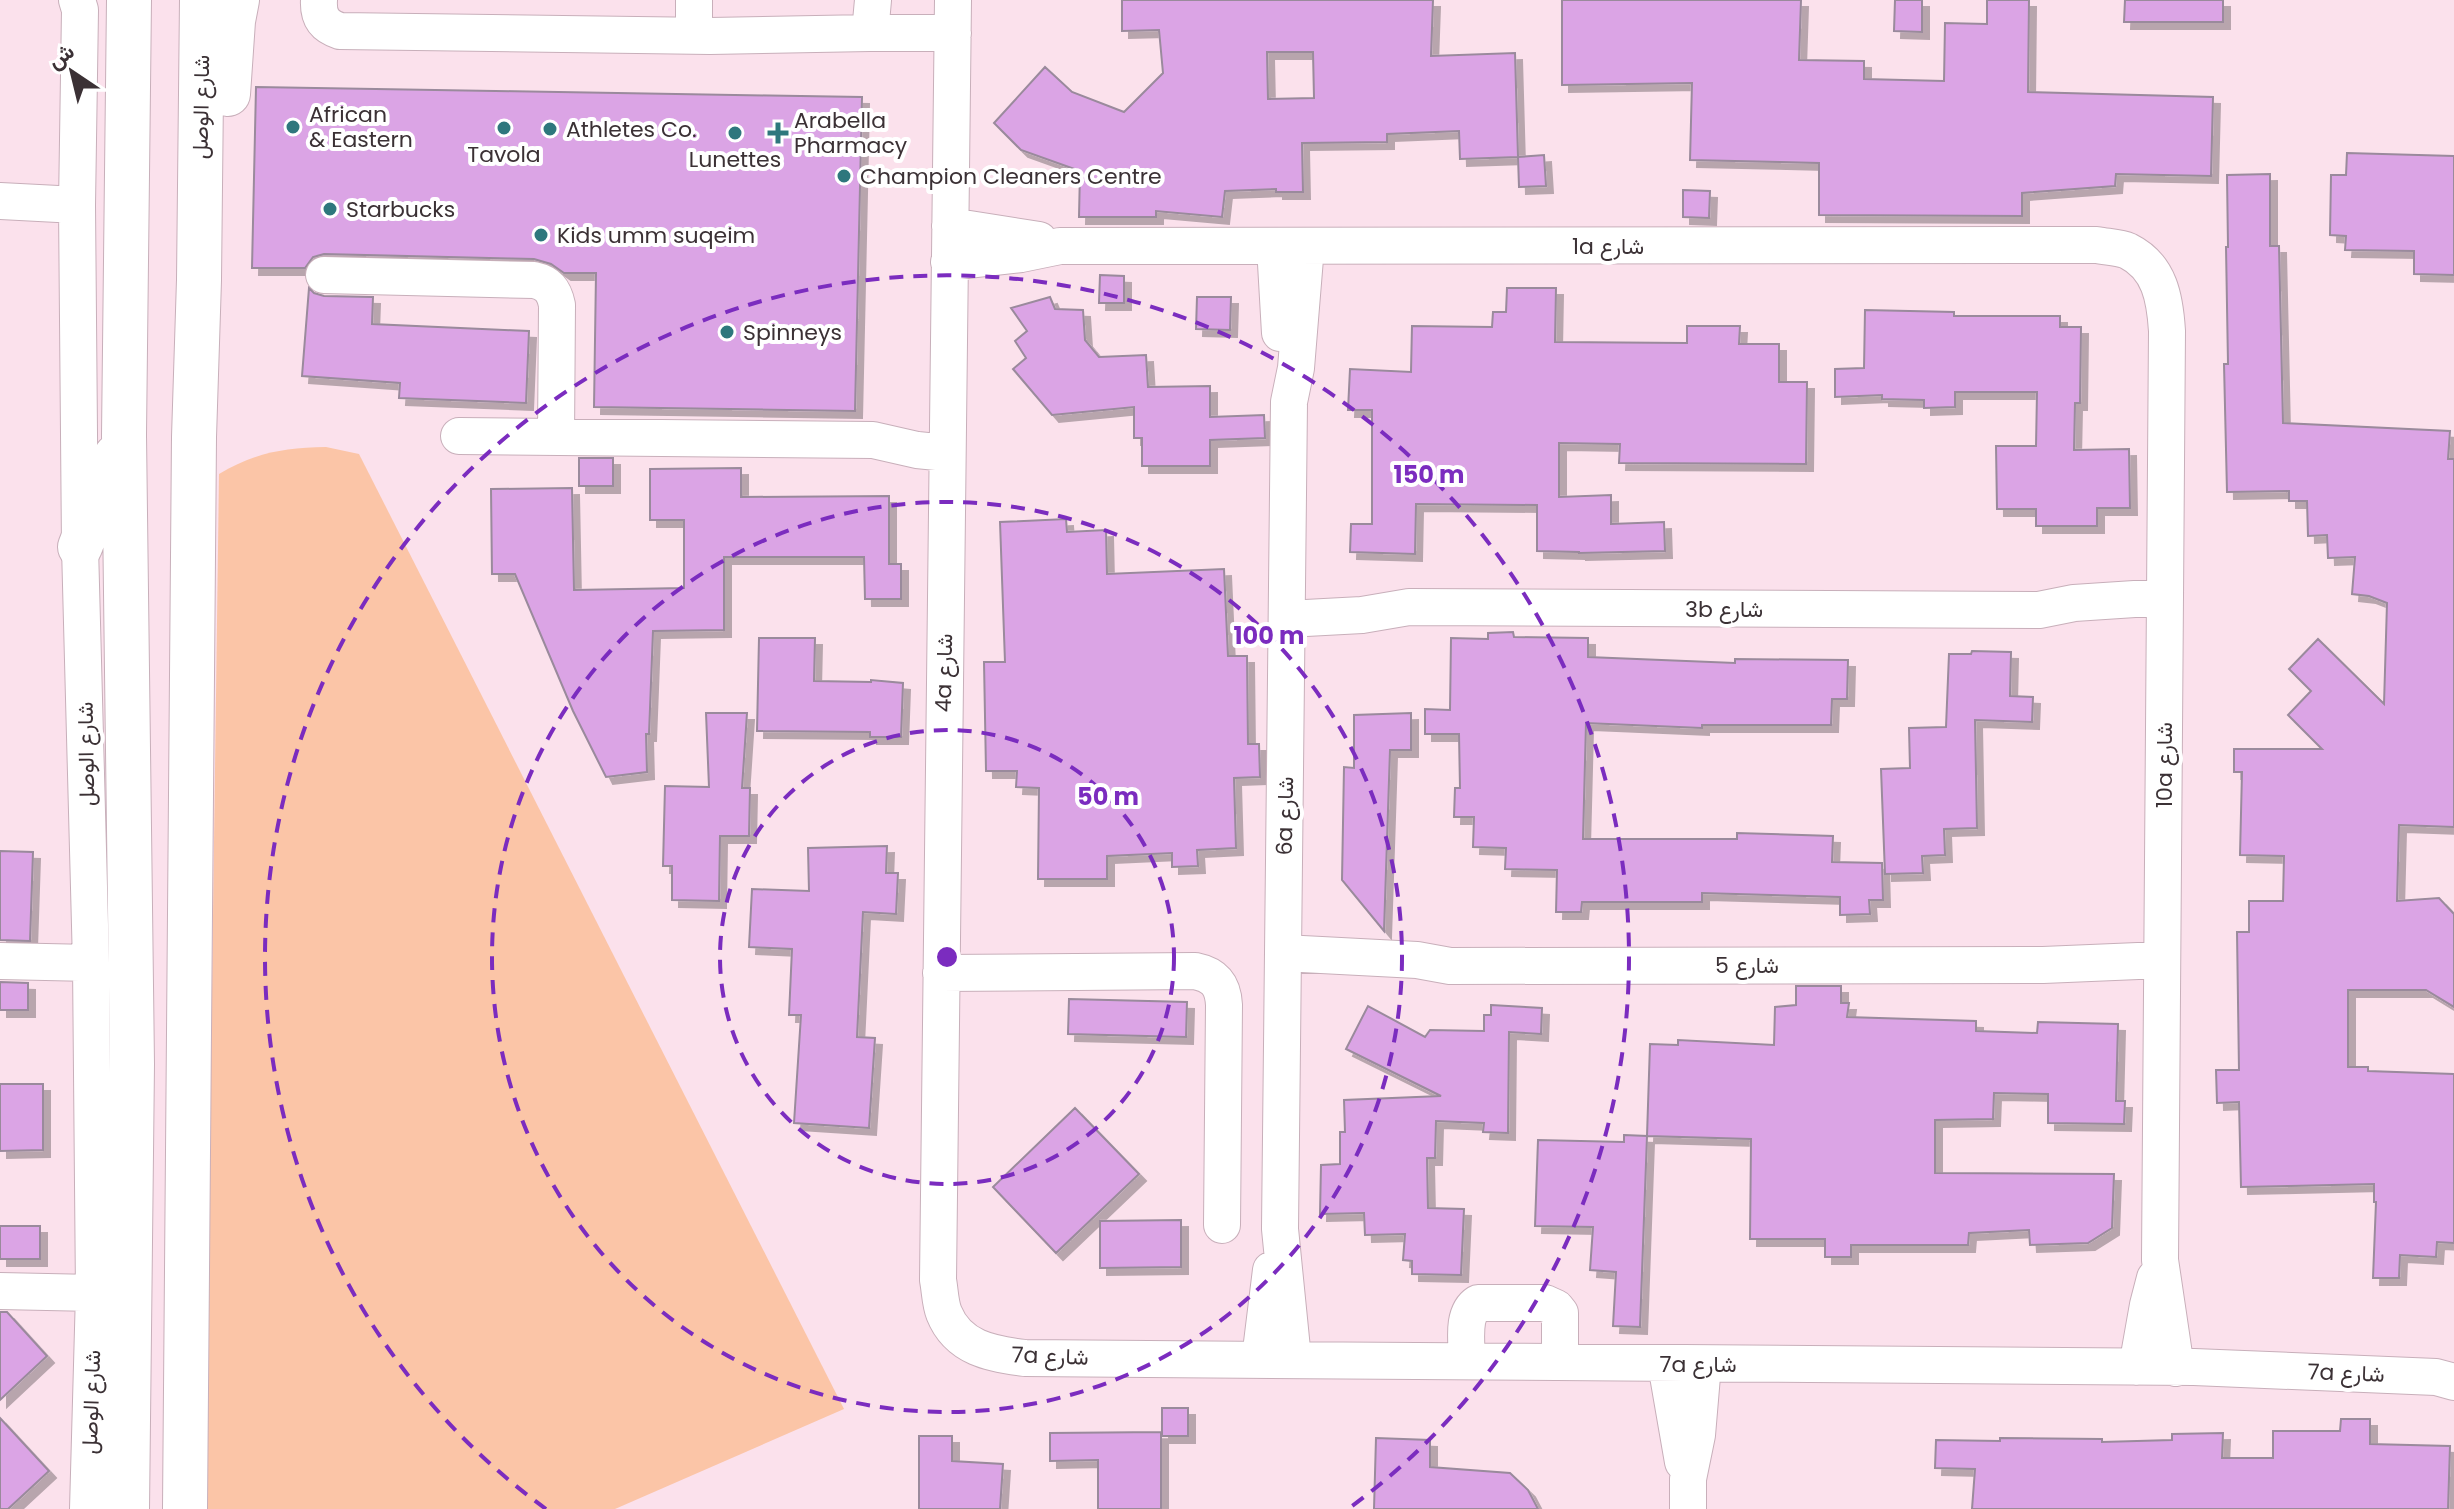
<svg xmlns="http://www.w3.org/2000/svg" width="2454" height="1509" viewBox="0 0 2454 1509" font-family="Poppins,Vazirmatn,sans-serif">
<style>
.green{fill:#fbc5a7}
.building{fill:#dba4e5;stroke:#9a8a9c;stroke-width:2;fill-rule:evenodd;filter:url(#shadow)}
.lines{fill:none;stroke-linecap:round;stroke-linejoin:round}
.minor-casing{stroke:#c8afba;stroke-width:38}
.major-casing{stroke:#c8afba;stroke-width:46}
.minor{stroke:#fff;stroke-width:36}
.major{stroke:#fff;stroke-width:44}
.ring{fill:none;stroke:#7b2cbf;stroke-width:4;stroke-dasharray:14 10}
.poi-dot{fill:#2e777d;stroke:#fff;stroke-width:3}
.labels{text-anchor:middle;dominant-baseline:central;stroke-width:8;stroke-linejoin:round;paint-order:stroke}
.street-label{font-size:22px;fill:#3b3135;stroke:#fff}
.poi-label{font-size:22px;fill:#3b3135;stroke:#fff;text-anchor:start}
.centre{fill:#7b2cbf;stroke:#fff;stroke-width:4}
.ring-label{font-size:24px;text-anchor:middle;font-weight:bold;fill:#7b2cbf;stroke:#fff;stroke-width:8;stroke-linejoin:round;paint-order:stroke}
</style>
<defs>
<filter id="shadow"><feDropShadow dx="7" dy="7" stdDeviation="0" flood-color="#0004"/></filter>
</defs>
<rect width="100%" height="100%" fill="#fbe1ec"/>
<path class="green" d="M 326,447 L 359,454 L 844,1409 L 615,1509 L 205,1509 L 219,474 C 256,452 284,448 326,447 Z"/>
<path class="building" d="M 1122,0 L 1433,0 L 1431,56 L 1515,53 L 1518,157 L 1460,159 L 1459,131 L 1387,134 L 1387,142 L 1302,143 L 1303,192 L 1276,192 L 1276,189 L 1225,191 L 1222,217 L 1156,211 L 1156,217 L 1079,217 L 1080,171 L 1021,150 L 994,123 L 1045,67 L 1072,92 L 1124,112 L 1163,73 L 1159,30 L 1122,31 ZM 1267,52 L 1313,52 L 1314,98 L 1268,99 Z
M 1562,0 L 1801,0 L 1799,60 L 1864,61 L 1864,79 L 1944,81 L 1945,23 L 1987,24 L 1987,0 L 2029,0 L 2028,92 L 2213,97 L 2211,176 L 2116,174 L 2115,186 L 2022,193 L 2022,216 L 1819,215 L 1819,163 L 1690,160 L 1692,83 L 1562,85 Z
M 1895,0 L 1922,0 L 1922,32 L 1894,31 Z
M 2125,0 L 2223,0 L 2223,22 L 2124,22 Z
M 256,87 L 862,97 L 855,411 L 594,407 L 596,273 L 564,273 L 551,264 L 534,259 L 324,254 L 313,257 L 305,268 L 252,268 Z
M 2347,153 L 2454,156 L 2454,275 L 2414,274 L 2414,251 L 2345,250 L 2346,236 L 2330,235 L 2331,175 L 2346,175 Z
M 1544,155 L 1546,186 L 1519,187 L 1518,157 Z
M 2270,174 L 2270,246 L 2279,246 L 2283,423 L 2450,431 L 2448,459 L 2454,459 L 2454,827 L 2399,825 L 2397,901 L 2439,898 L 2454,914 L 2454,1007 L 2426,990 L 2348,990 L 2348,1067 L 2368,1067 L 2368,1071 L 2454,1074 L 2454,1243 L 2437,1242 L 2436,1257 L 2400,1255 L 2399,1278 L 2373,1278 L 2376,1202 L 2374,1202 L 2374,1184 L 2241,1187 L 2239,1102 L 2217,1103 L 2216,1070 L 2239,1070 L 2237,932 L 2249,932 L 2249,901 L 2283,901 L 2284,856 L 2240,855 L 2242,772 L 2234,772 L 2234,749 L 2322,749 L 2288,715 L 2311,691 L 2289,669 L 2318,639 L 2384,704 L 2387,603 L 2369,596 L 2352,594 L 2355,557 L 2328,558 L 2327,535 L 2308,536 L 2307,501 L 2289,501 L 2289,491 L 2227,492 L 2224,364 L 2228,364 L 2226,247 L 2228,247 L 2227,175 Z
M 1683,190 L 1710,191 L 1709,218 L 1683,217 Z
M 1100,275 L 1124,276 L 1124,303 L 1099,303 Z
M 309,288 L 314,293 L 324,296 L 373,297 L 372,324 L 529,331 L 526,403 L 399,398 L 400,383 L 302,376 Z
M 1507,288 L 1556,288 L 1555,342 L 1687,343 L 1687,326 L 1740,326 L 1739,344 L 1779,344 L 1779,382 L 1807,382 L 1806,464 L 1619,463 L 1620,444 L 1559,443 L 1559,497 L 1611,495 L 1611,524 L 1664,522 L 1665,551 L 1579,553 L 1579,552 L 1537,551 L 1537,505 L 1416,504 L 1415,554 L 1350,552 L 1351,524 L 1372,524 L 1372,410 L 1348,410 L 1350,369 L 1411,372 L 1412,326 L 1492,327 L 1493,312 L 1506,312 Z
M 1050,297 L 1055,309 L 1083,310 L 1085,340 L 1099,357 L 1146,355 L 1148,387 L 1210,386 L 1210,417 L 1264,415 L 1265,438 L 1210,440 L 1210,466 L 1142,466 L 1142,438 L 1134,438 L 1134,407 L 1052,415 L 1013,369 L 1026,358 L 1015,341 L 1027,331 L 1011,308 Z
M 1197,297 L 1231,297 L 1230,330 L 1196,329 Z
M 1865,310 L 1954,312 L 1954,316 L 2060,316 L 2060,327 L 2081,327 L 2080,403 L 2075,403 L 2074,450 L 2129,449 L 2130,508 L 2097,508 L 2097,526 L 2036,526 L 2036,509 L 1997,509 L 1996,446 L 2036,446 L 2037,392 L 1955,392 L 1955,407 L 1924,408 L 1924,400 L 1882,399 L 1882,395 L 1835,397 L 1835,369 L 1864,368 Z
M 579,458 L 613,458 L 613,486 L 579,486 Z
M 741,468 L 741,497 L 889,496 L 889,564 L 901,564 L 901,599 L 865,599 L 864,557 L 724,557 L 724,630 L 653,631 L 649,734 L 646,734 L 647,772 L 606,777 L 573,711 L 515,574 L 492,574 L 491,489 L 572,488 L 574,590 L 684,588 L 684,520 L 650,520 L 650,469 Z
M 1066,519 L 1067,532 L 1106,530 L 1107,574 L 1224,569 L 1228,656 L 1247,656 L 1248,744 L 1259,744 L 1260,777 L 1234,778 L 1236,848 L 1197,850 L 1198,866 L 1172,867 L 1172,853 L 1107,856 L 1107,879 L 1038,879 L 1039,788 L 1016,787 L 1017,771 L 986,771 L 984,662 L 1005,662 L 1000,522 Z
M 1513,632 L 1514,637 L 1588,638 L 1588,657 L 1735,663 L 1735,659 L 1848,660 L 1847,699 L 1832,699 L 1831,725 L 1702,725 L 1702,728 L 1586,723 L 1583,839 L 1737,839 L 1737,833 L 1833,836 L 1832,862 L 1882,863 L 1883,900 L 1869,900 L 1870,914 L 1840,915 L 1840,897 L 1702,893 L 1702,902 L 1582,902 L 1581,912 L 1556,912 L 1557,870 L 1505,869 L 1506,848 L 1473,847 L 1474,817 L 1454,817 L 1455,788 L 1460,788 L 1459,734 L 1425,734 L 1425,709 L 1450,710 L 1451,638 L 1488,639 L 1488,633 Z
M 759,638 L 815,638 L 814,681 L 871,682 L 871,680 L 903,683 L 901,737 L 870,737 L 870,732 L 757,731 Z
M 1972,651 L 2011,652 L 2010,696 L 2033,697 L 2032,722 L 1975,720 L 1977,828 L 1944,829 L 1945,855 L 1922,856 L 1923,873 L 1885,874 L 1881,769 L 1910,768 L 1909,728 L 1946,727 L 1949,654 L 1971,654 Z
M 706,713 L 747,713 L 742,788 L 750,788 L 749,836 L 720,836 L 719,901 L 672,900 L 672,866 L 663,866 L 665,786 L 709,787 Z
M 1411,713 L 1411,750 L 1390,750 L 1384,931 L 1342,880 L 1344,767 L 1354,768 L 1354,715 Z
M 887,846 L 886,873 L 898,873 L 896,914 L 863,912 L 857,1037 L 875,1038 L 869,1128 L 794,1123 L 801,1015 L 789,1015 L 792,949 L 749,947 L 752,889 L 809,891 L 808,848 Z
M 0,851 L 33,852 L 30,941 L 0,940 Z
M 0,982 L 28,983 L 28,1010 L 0,1010 Z
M 1796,986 L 1841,986 L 1841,1003 L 1849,1003 L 1847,1017 L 1976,1021 L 1976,1031 L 2037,1033 L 2038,1022 L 2118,1024 L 2116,1101 L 2125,1101 L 2124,1124 L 2048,1123 L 2048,1094 L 1994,1093 L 1993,1119 L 1935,1120 L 1935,1173 L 2114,1174 L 2112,1228 L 2088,1243 L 2030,1245 L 2029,1230 L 1969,1233 L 1968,1245 L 1851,1245 L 1851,1257 L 1825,1257 L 1825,1239 L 1750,1239 L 1751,1139 L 1647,1136 L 1650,1044 L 1678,1045 L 1678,1040 L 1774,1045 L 1775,1007 L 1796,1005 Z
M 1069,999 L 1187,1002 L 1186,1037 L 1068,1034 Z
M 1491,1005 L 1542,1008 L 1541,1034 L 1509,1032 L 1508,1133 L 1483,1132 L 1484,1123 L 1436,1121 L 1435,1158 L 1427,1158 L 1428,1208 L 1464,1209 L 1461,1275 L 1412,1274 L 1412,1261 L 1403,1260 L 1405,1234 L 1365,1235 L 1364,1213 L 1320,1214 L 1321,1165 L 1340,1164 L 1340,1132 L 1345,1132 L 1344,1100 L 1441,1096 L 1346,1049 L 1368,1006 L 1425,1037 L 1430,1030 L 1484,1031 L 1484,1015 L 1491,1015 Z
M 0,1084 L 43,1084 L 43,1150 L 0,1151 Z
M 1075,1108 L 1139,1174 L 1056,1253 L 993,1187 Z
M 1624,1135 L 1647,1136 L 1640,1327 L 1613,1326 L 1616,1272 L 1590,1270 L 1593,1227 L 1535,1226 L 1538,1140 L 1624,1142 Z
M 1181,1220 L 1181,1267 L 1100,1268 L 1100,1221 Z
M 0,1226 L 40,1226 L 40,1259 L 0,1259 Z
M 0,1312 L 7,1312 L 47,1356 L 0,1400 Z
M 1162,1408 L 1188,1408 L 1188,1436 L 1162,1436 Z
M 0,1418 L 49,1471 L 8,1509 L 0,1509 Z
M 2341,1419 L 2370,1419 L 2370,1444 L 2450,1446 L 2448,1509 L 1972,1509 L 1975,1469 L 1935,1468 L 1936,1440 L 2000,1441 L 2000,1438 L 2102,1439 L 2102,1442 L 2172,1440 L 2172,1434 L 2223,1433 L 2222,1458 L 2273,1458 L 2273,1431 L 2340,1431 Z
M 1161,1432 L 1161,1509 L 1098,1509 L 1098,1460 L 1050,1461 L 1050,1433 Z
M 919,1436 L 952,1436 L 952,1461 L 1003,1464 L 1000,1509 L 919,1509 Z
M 1376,1438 L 1430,1440 L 1430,1467 L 1510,1473 L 1528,1490 L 1538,1509 L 1374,1509 Z"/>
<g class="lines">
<defs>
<path id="minor" d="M 77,0 L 80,10 L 77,205 L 80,547 L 91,963 L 94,1293 L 88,1509
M 319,0 C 318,17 324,26 340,31 L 710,36 L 870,33 L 873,0
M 694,0 L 694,34
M 953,0 L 938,1280 C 940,1290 940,1303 944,1313 C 958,1348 991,1354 1025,1358 L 2194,1367 L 2436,1377 L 2454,1382
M 870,33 L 953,33
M 0,201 L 77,205
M 950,226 L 1039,240
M 1275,246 L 1280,333
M 949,262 L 1021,254 L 1060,246 L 2097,245 C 2106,247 2119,247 2128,251 C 2160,267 2165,299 2167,331 L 2160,1260 L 2176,1368
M 324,275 L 534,280 C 548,283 554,290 557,305 L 556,437
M 459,436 L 873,440 L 917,450 L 947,453
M 1287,619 L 1362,615 L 1409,607 L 2039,610 L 2074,603 L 2165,597
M 1283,953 L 1417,960 L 1450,966 L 2043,965 L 2162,960
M 0,961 L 91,963
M 941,973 L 1195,971 C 1215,975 1223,985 1224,1005 L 1222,1225
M 0,1291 L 94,1293
M 1260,1359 L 1271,1270
M 1293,1359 L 1280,1229 L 1289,402 L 1296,368 L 1306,246
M 1467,1361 C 1467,1343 1461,1314 1478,1303 L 1545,1303 L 1556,1308 L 1560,1313 L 1560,1362
M 1666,1364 L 1683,1462
M 2137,1367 L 2148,1305 L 2155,1278
M 1688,1509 L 1688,1479 L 1697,1435 L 1703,1364"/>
<path id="major" d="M 228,94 L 233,21 L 237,0
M 80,547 L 116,456
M 127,1509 L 132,1064 L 124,435 L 129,0
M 185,1509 L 194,437 L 199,280 L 202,0"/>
</defs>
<use href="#minor" class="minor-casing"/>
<use href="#major" class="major-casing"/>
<use href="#minor" class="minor"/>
<use href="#major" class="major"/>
</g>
<g class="ring">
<circle cx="947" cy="957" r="227"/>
<circle cx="947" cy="957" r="455"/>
<path d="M546 1509A682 682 0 1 1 1348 1509"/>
</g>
<g class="poi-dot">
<circle cx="293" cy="127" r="8"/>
<circle cx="504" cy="128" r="8"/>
<circle cx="550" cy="129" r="8"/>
<circle cx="735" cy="133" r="8"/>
<path d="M774 121h8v8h8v8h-8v8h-8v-8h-8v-8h8z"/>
<circle cx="844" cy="176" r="8"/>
<circle cx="330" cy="209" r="8"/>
<circle cx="541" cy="235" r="8"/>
<circle cx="727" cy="332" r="8"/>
</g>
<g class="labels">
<g class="street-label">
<text transform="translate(201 107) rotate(-89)">شارع الوصل</text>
<text x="1608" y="246">1a شارع</text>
<text x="1724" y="609">3b شارع</text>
<text transform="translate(944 673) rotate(-89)">4a شارع</text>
<text transform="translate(86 754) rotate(-91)">شارع الوصل</text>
<text transform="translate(2164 765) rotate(-90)">10a شارع</text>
<text transform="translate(1285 816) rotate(-89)">6a شارع</text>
<text x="1747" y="965">شارع 5</text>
<text transform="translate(1050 1356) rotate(2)">7a شارع</text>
<text x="1698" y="1364">7a شارع</text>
<text transform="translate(2346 1373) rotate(2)">7a شارع</text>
<text transform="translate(91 1402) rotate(-88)">شارع الوصل</text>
</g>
<g class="poi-label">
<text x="309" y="114">African<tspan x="309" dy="25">&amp; Eastern</tspan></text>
<text x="794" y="120">Arabella<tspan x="794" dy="25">Pharmacy</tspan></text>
<text x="566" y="129">Athletes Co.</text>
<text x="504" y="154" text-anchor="middle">Tavola</text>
<text x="735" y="159" text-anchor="middle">Lunettes</text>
<text x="860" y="176">Champion Cleaners Centre</text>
<text x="346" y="209">Starbucks</text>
<text x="557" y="235">Kids umm suqeim</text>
<text x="743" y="332">Spinneys</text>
</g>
</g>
<circle cx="947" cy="957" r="12" class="centre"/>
<g class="ring-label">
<text x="1429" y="483">150 m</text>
<text x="1269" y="644">100 m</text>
<text x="1108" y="805">50 m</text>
</g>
<g transform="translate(72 72) rotate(325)" stroke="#ffffff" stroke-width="6" paint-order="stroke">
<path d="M0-6L14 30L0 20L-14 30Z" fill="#3b3135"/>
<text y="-12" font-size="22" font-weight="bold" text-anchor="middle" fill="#3b3135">ش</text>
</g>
</svg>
